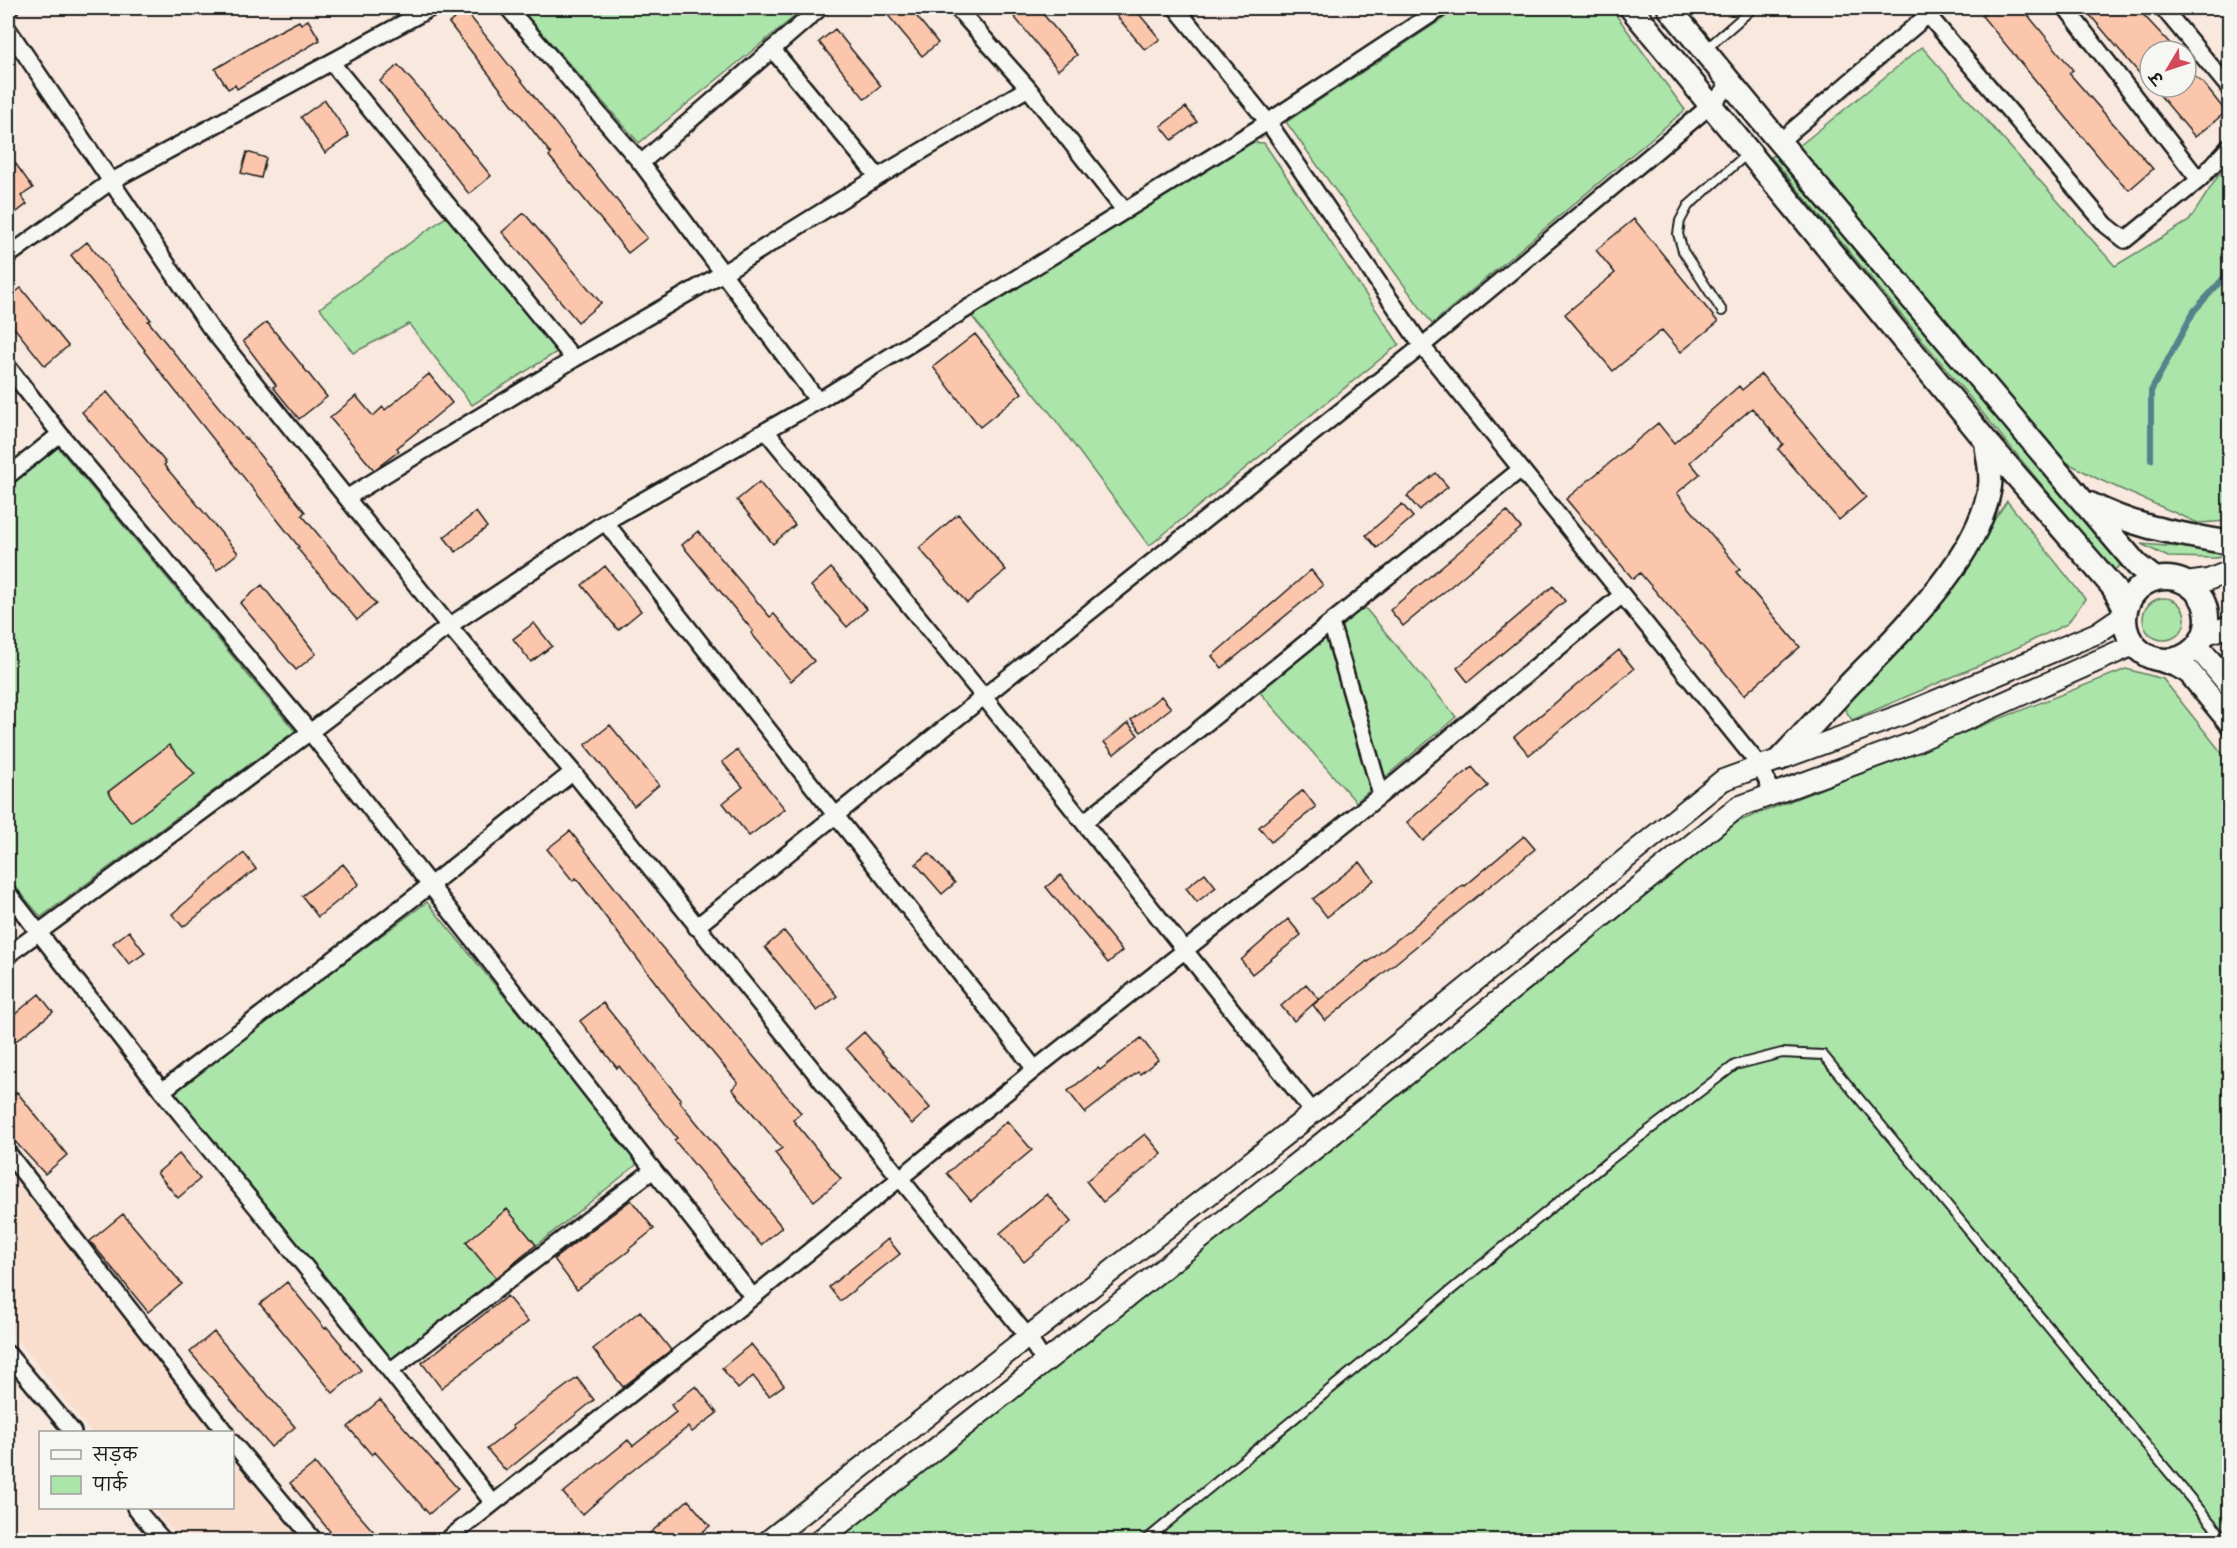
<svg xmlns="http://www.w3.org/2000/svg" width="2237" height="1548" viewBox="0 0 2237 1548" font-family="Itim,'Playpen Sans Deva',sans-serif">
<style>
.built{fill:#f9dece}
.green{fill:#abe5aa;stroke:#648063;stroke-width:1.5}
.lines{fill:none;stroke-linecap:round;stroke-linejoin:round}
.stream{stroke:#54838c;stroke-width:6}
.building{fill:#fbc6ac;stroke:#1c1c1c;stroke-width:1.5}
.service-casing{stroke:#1c1c1c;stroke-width:12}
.minor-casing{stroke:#1c1c1c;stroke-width:20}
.tertiary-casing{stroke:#1c1c1c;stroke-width:24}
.secondary-casing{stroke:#1c1c1c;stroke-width:27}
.service{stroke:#f6f6f2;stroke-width:8}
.minor{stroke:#f6f6f2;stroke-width:15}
.tertiary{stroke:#f6f6f2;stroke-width:20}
.secondary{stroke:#f6f6f2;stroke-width:22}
</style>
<rect width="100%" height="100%" fill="#f8e8dd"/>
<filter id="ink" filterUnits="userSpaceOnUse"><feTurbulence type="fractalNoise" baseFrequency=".0167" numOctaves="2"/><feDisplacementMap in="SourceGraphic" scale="12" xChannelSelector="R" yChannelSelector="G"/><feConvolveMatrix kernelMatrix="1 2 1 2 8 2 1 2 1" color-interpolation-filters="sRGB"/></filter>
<g filter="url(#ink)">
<path class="built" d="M 8,1166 L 230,1432 L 91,1432 L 8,1328 Z
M 233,1435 L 320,1540 L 180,1540 L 153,1508 L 232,1508 Z"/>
<path class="green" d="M 520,8 L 805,8 L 639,143 Z
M 1459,8 L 1611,8 L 1685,110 L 1432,324 L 1286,122 Z
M 1922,47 L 2115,266 L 2189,221 L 2229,159 L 2230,367 L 2221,396 L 2229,407 L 2229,521 L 2198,523 L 2098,479 L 2064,461 L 1799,146 Z
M 1244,142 L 1264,143 L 1399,344 L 1149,546 L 1051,414 L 969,313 Z
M 1779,152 L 2121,565 L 2113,571 L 1771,157 Z
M 450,214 L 563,348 L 472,405 L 409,324 L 353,353 L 320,308 Z
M 56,445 L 295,731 L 41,917 L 8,878 L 8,485 Z
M 2007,501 L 2085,599 L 2067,624 L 1987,662 L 1852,720 L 1844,708 L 1917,632 Z
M 2141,544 L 2229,551 L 2229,556 L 2215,558 L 2168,557 Z
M2143 619a21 21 0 1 1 42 0a21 21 0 1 1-42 0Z
M 1361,603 L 1456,717 L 1356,802 L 1257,689 Z
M 2126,669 L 2163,679 L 2229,762 L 2229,1540 L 838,1540 L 1737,822 Z
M 427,902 L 640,1162 L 392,1361 L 171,1090 Z"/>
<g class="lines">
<path class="stream" d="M 2151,460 L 2151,391 L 2194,311 L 2230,271"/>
</g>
<path class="building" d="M 882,8 L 910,8 L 938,43 L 922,56 Z
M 1007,8 L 1038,8 L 1077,55 L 1058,70 Z
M 1110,8 L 1134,8 L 1160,39 L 1145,50 Z
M 1993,8 L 2022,8 L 2073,70 L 2069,73 L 2153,169 L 2129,190 L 2114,175 L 1982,16 Z
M 2084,8 L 2137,8 L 2177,51 L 2150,51 L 2150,86 Z
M 465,10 L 647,238 L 628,253 L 549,156 L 551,154 L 449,23 Z
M 308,20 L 320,40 L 237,89 L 235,85 L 228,89 L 215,69 L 272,35 L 299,21 L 301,24 Z
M 835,29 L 881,86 L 865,99 L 819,42 Z
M 398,65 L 430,101 L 491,176 L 469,194 L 380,81 Z
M 2186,70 L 2203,83 L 2226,112 L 2195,137 L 2153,87 L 2186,87 Z
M 325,100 L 349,136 L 325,153 L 301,117 Z
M 1186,107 L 1197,122 L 1172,140 L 1161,126 Z
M 247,152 L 266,158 L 261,178 L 241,173 Z
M 8,153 L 33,188 L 21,196 L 27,204 L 8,219 Z
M 524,213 L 601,303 L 578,322 L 502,232 Z
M 1634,219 L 1718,322 L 1681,352 L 1662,330 L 1613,371 L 1565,314 L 1615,273 L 1596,250 Z
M 87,242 L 151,320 L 148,321 L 180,360 L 245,439 L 246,438 L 305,512 L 302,515 L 376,604 L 357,620 L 297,548 L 299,547 L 176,392 L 144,351 L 145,350 L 71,255 Z
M 21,288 L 68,346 L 45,366 L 8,320 L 8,298 Z
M 267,322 L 327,397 L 299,419 L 273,387 L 276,385 L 243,341 Z
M 975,334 L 1022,393 L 980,427 L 933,367 Z
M 429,374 L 452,403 L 397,448 L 399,451 L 374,470 L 330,418 L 356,396 L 373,416 L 383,407 L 385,410 Z
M 1761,374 L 1866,497 L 1839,520 L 1778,449 L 1783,444 L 1752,408 L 1690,462 L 1700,474 L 1677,493 L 1740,569 L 1736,572 L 1800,647 L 1744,695 L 1640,573 L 1633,579 L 1566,499 L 1658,423 L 1674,443 L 1739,386 L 1742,390 Z
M 107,392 L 166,463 L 164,465 L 238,553 L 217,570 L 82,412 Z
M 1436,473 L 1448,487 L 1419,510 L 1407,496 Z
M 759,482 L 795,525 L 773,544 L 737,500 Z
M 1402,504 L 1413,517 L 1377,548 L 1366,535 Z
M 1507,511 L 1521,528 L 1403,626 L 1390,610 Z
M 476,512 L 487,527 L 456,552 L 444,537 Z
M 958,514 L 1006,570 L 967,603 L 919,548 Z
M 698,531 L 770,617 L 774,614 L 814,661 L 791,681 L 751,633 L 753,631 L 682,545 Z
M 605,566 L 641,611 L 618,630 L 582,585 Z
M 831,568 L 867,609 L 847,627 L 811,586 Z
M 1311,570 L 1323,585 L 1222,668 L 1212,656 Z
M 262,585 L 316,654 L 296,670 L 240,603 Z
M 1553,586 L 1565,601 L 1468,682 L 1457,668 Z
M 534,623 L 552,646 L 531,662 L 513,639 Z
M 1619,650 L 1634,669 L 1529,755 L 1514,737 Z
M 1161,696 L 1171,708 L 1141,732 L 1131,720 Z
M 1128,723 L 1138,735 L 1114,754 L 1104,742 Z
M 610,725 L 659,785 L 634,806 L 585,745 Z
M 169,745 L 195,774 L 131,822 L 108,792 Z
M 737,750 L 785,809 L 749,836 L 723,803 L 743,787 L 722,762 Z
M 1472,767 L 1488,786 L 1423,841 L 1407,822 Z
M 1303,790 L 1316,807 L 1271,842 L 1259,827 Z
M 570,831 L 660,945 L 801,1113 L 793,1120 L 841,1179 L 814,1201 L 775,1153 L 782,1148 L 732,1089 L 738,1083 L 668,999 L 576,878 L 573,881 L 547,849 Z
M 1524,836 L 1535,849 L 1325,1021 L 1313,1005 L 1367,961 L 1368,962 L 1407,932 L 1463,885 L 1465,886 Z
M 244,853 L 256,869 L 183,927 L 172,914 Z
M 929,853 L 955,883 L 942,894 L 916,864 Z
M 1360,862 L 1374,880 L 1327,917 L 1313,899 Z
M 343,864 L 359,884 L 318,917 L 302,896 Z
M 1205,873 L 1216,887 L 1197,902 L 1186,888 Z
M 1061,875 L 1122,951 L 1108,963 L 1046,887 Z
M 1288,919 L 1301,935 L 1252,974 L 1241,960 Z
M 129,931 L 145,953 L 129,964 L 113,943 Z
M 784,931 L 837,996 L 817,1011 L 765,947 Z
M 1306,984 L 1319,999 L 1294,1021 L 1281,1006 Z
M 39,994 L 53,1012 L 8,1047 L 8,1020 Z
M 603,1003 L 681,1100 L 679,1101 L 782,1227 L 761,1245 L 674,1140 L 677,1138 L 619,1066 L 617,1068 L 580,1021 Z
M 864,1032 L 930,1108 L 912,1124 L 846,1048 Z
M 1141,1038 L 1158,1060 L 1140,1074 L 1138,1072 L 1085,1113 L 1068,1091 L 1098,1068 L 1100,1070 Z
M 17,1092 L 67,1155 L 45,1174 L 8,1134 L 8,1100 Z
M 1007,1121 L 1032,1150 L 971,1201 L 947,1173 Z
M 1145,1134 L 1162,1154 L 1103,1202 L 1086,1181 Z
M 179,1154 L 200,1179 L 178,1198 L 157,1173 Z
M 1047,1194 L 1071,1222 L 1024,1262 L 1000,1233 Z
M 631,1200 L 654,1229 L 629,1249 L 630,1250 L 577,1290 L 554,1259 Z
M 507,1209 L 536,1245 L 496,1278 L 466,1242 Z
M 123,1214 L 182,1284 L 148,1312 L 90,1241 Z
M 888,1239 L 900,1254 L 840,1301 L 829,1287 Z
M 287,1282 L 325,1329 L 327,1327 L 342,1345 L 341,1346 L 361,1370 L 333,1393 L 260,1304 Z
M 507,1296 L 528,1322 L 441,1388 L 422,1363 Z
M 640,1311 L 671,1350 L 623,1387 L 593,1349 Z
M 214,1332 L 295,1427 L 271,1447 L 190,1352 Z
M 751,1344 L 784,1385 L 769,1396 L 753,1376 L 738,1389 L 722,1368 Z
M 577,1378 L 594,1400 L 506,1471 L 487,1449 L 514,1428 L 512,1426 Z
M 696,1386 L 717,1413 L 692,1432 L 688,1427 L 623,1478 L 582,1515 L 563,1493 L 628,1440 L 633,1446 L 676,1412 L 671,1405 Z
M 380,1400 L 458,1489 L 429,1514 L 375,1452 L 372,1455 L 348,1427 Z
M 315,1463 L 331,1483 L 381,1540 L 337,1540 L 290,1483 Z
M 688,1500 L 710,1526 L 692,1540 L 642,1540 Z"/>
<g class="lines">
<defs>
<path id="service" d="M 1705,50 L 1753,8
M 1722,311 L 1683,251 L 1678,234 L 1680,221 L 1688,206 L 1748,153
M 1146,1540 L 1611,1159 L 1735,1065 L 1782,1053 L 1823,1055 L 2225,1540"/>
<path id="minor" d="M 508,8 L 641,163 L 820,8
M 957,8 L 1028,88 L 1125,211
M 1176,8 L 1268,122 L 1422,346 L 1760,766 L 1773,794
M 2066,8 L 2199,180
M 2163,8 L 2230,89
M 8,9 L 10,8
M 1928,15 L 2106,225 L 2125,240 L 2199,180 L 2230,146
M 8,29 L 209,326 L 449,626 L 573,772 L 1028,1337 L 1045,1363
M 772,49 L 878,177
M 331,62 L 574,359
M 1779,142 L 1936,8
M 641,163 L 818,401
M 8,256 L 110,182 L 431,8
M 8,367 L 60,434 L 310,732 L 753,1297
M 766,431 L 984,697 L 1313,1112
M 8,476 L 60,434
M 348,497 L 574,359 L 723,273 L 878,177 L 1028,88
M 605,522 L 1035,1069
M 1331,623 L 1381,795
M 1084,822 L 1521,469
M 8,893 L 162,1091 L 390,1371 L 493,1503
M 696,927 L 1422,346 L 1711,105 L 1731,83
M 8,955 L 310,732 L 449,626 L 605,522 L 818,401 L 1268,122 L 1441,8
M 162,1091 L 429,886 L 573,772
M 8,1153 L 225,1432
M 8,1354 L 73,1432
M 390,1371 L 653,1170
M 232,1442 L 314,1540
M 135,1508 L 163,1540
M 447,1540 L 753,1297 L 1035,1069 L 1381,795 L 1622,595"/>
<path id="tertiary" d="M 2186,583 L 2208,580 L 2230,571
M 2205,632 L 2213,632 L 2230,626
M 769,1540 L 1299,1124 L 1723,780 L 1904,714 L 2097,633 L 2125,614
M 820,1540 L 1317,1147 L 1738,807 L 1915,742 L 2133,645"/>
<path id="secondary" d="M 1631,8 L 1986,441 L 2113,587 L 2126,610
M 1669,8 L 1771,132 L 2081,499 L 2137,565 L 2155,579
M 2090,504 C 2139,529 2177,533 2230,543
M2125 619a41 41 0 1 1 82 0a41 41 0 1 1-82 0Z
M 2197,646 L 2230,685
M 2161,660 L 2178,666 L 2189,672 L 2230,722
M 1780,759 C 1802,736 1824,712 1846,688 C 1896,636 1979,560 1990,486 C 1992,472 1987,455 1986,441"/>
</defs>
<use href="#service" class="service-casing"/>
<use href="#minor" class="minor-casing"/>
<use href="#tertiary" class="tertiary-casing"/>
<use href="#secondary" class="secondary-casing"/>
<use href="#service" class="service"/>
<use href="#minor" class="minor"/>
<use href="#tertiary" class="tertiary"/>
<use href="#secondary" class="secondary"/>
</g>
</g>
<rect width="2237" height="1548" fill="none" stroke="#f6f6f2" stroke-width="30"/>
<rect x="15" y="15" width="2207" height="1518" fill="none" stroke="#1c1c1c" stroke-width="2" filter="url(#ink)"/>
<rect x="39" y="1431" width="195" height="78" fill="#f6f6f2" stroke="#9f9f9c" stroke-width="1.5"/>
<rect x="51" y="1450" width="30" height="9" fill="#f6f6f2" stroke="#9f9f9c" stroke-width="1.5"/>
<text x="93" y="1461" font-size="18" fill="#1c1c1c">सड़क</text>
<rect x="51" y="1476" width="30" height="18" fill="#abe5aa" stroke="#9f9f9c" stroke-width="1.5"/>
<text x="93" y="1491" font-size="18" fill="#1c1c1c">पार्क</text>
<g transform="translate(2168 69) rotate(231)"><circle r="28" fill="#f6f6f2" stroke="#9f9f9c" stroke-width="1.5"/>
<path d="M0-4.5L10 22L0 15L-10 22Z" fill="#d1495b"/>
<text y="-9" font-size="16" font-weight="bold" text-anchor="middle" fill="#1c1c1c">उ</text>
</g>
</svg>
